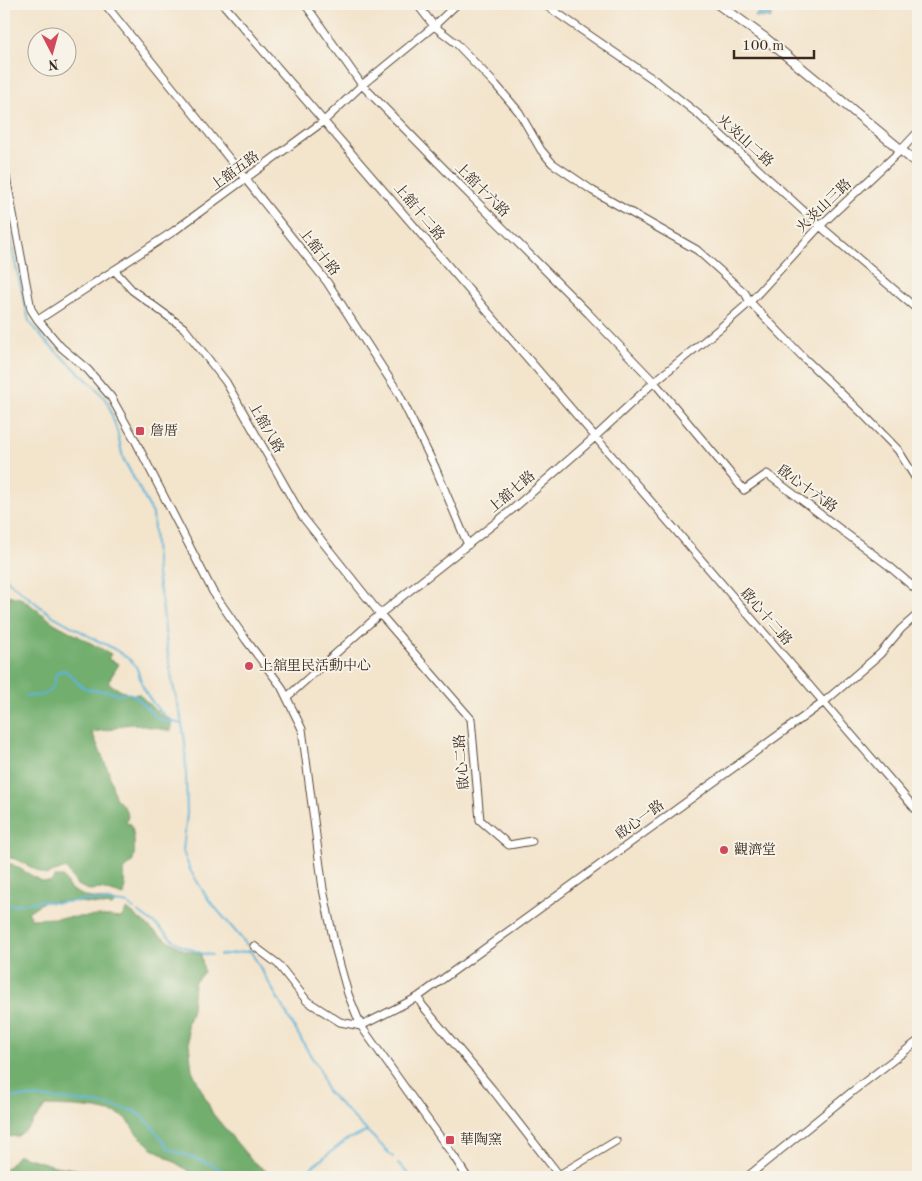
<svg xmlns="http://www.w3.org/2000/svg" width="922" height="1181" viewBox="0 0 922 1181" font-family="'Old Standard TT','Noto Serif TC',serif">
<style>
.forest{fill:#72ae6e;stroke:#566c46}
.water{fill:#5bb4d9;stroke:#4b6f7c}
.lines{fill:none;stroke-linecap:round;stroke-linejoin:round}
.stream{stroke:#5bb4d9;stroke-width:2}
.minor-casing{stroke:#574638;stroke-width:9}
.major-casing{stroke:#574638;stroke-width:11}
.minor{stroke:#fff;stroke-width:7}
.major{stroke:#fff;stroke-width:9}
.poi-dot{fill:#d1495b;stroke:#f7f3e8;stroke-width:2}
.labels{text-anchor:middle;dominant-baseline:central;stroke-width:4;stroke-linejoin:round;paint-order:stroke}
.street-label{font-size:14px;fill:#3b2a1e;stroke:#f7f3e8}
.poi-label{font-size:14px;fill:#3b2a1e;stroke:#f7f3e8;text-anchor:start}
</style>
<rect width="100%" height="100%" fill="#f7f3e8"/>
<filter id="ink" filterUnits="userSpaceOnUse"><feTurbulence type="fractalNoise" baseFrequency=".02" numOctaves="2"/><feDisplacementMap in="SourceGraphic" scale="10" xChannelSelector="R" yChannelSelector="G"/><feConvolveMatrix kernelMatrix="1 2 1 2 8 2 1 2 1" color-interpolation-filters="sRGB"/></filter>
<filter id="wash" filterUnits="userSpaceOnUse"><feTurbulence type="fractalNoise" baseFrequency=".0096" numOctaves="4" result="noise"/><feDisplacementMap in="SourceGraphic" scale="20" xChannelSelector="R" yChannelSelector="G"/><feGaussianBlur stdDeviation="1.12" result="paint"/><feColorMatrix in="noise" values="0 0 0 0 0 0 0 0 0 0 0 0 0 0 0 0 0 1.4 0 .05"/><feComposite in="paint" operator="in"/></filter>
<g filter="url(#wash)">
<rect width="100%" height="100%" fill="#f3e4cc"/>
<path class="forest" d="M 4,594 L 23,599 L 54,623 L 111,654 L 108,659 L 119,664 L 108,682 L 113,686 L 130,695 L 139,694 L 154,709 L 171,722 L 171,731 L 134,724 L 123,725 L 113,729 L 92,732 L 108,770 L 115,797 L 124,807 L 128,816 L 126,823 L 131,824 C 134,833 137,856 131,864 C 129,866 126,867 124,869 L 125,888 L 124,896 L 101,889 L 89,890 L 77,885 L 66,868 L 46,875 L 15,859 L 4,857 Z
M 4,863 L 12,864 L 41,881 L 50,882 L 55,877 L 63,877 L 70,889 L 86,897 L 115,902 L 112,906 L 70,901 L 43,902 L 28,912 L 32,919 L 100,916 L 121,918 L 127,909 L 159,935 L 184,950 L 201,954 L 204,972 L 194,983 L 192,1009 L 187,1025 L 192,1070 L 213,1114 L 252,1161 L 275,1177 L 198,1177 L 151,1147 L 136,1133 L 127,1119 L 118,1114 L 96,1109 L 75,1107 L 46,1106 L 28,1128 L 18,1136 L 4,1137 Z
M 18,1155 L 55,1166 L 114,1175 L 114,1177 L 4,1177 L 4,1171 Z"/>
<path class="water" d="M 767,4 L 780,4 C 776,9 771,10 771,18 L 769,19 L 768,16 C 763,18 759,18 755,17 L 760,9 L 765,6 Z"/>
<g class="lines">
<path class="stream" d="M 4,203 L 14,258 L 29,321 L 44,340 L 98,390 L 108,403 L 117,431 L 123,458 L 153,514 L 157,575 L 162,603 L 167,648 L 172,681 L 180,713 L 185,742 L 187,813 L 183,851 L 190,870 L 208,899 L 247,945
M 4,572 L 8,581 L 42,608 L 53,616 L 98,641 C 107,644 130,658 135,665 C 139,671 140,680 143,687 C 149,700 167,723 182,724
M 26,696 C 37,696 49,697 54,684 C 55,680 55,677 57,673 L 63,670 C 73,674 77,686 87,689 C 93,691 99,690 106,691 C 110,692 113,693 117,694 C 122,695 128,692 132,694 C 145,701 154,724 172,722
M 4,906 L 29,903 L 40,901 L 57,903 L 86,900 L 123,903 L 128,904 L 134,909
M 138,912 L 159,927 L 173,940 L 182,946 L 204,954 L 212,955
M 250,950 L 309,1053 L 320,1070 L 326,1090 L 393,1157
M 220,955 L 251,951
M 4,1097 L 31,1097 L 62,1099 L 102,1104 L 135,1111 L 143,1117 L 150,1124 L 169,1149 L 211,1164 L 227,1173 L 231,1177
M 398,1163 L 411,1177
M 301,1177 L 308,1170 L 346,1140 L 366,1132"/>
</g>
</g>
<g filter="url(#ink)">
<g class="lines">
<defs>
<path id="minor" d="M 105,4 L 201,123 L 327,282 L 398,392 L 435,467 L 468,545
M 223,4 L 918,812
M 305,4 L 362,85 L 457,182 L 589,314 L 654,382 L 744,490 L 767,474 L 889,566 L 918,591
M 417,4 L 434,26 L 456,43 L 496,85 L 519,112 L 541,150 L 552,163 L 593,191 L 697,250 L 745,293 L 750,302 L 803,357 L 863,414 L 898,450 L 918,482
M 544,4 L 660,84 L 698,114 L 820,226 L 918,310
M 4,166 L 31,309 L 38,320 L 61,347 L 88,370 L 111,397 L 135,440 L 213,592 L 246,640 L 281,686 L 302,729 L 323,889 L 335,947 L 348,994 L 361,1026 L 455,1158 L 467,1177
M 114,270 L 132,290 L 184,328 L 226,382 L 302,516 L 380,614 L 471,719 L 480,820 L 509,845 L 532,841
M 38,320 L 174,231 L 324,121 L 362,85 L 434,26 L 457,4
M 287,697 L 380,614 L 514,508 L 595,437 L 654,382 L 719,329 L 750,302 L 820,226 L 901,150 L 918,132
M 254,946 L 278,964 L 307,1001 L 340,1022 L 361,1026 L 418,997 L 824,702 L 880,654 L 901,629 L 918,614
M 418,997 L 422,1005 L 492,1089 L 559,1175 L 616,1141
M 747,1177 L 853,1091 L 918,1041"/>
<path id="major" d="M 718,4 L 765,38 L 918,164"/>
</defs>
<use href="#minor" class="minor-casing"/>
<use href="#major" class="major-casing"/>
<use href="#minor" class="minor"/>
<use href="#major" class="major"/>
</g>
</g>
<g class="poi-dot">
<rect x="135" y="426" width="10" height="10" rx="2.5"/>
<circle cx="249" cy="666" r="5"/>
<circle cx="724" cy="850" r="5"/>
<rect x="445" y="1135" width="10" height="10" rx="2.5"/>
</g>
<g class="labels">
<g class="street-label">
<text transform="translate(745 141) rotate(42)">火炎山二路</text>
<text transform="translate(235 171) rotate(-36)">上舘五路</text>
<text transform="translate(482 190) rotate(45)">上舘十六路</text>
<text transform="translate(824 206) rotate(-44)">火炎山三路</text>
<text transform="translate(419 212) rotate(50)">上舘十二路</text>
<text transform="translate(319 252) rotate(52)">上舘十路</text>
<text transform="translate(266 428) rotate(60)">上舘八路</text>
<text transform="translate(807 489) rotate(36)">啟心十六路</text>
<text transform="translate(512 492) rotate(-40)">上舘七路</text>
<text transform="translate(766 617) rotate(49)">啟心十二路</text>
<text transform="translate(462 762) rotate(-95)">啟心二路</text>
<text transform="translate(640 820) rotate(-36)">啟心一路</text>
</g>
<g class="poi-label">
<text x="150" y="431">詹厝</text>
<text x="259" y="666">上舘里民活動中心</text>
<text x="734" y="850">觀濟堂</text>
<text x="460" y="1140">華陶窯</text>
</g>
</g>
<rect width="922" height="1181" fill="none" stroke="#f7f3e8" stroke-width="20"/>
<g transform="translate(52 52) rotate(174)"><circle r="24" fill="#f7f3e8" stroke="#aca397"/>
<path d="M0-4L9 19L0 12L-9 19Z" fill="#d1495b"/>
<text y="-8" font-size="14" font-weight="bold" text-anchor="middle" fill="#3b2a1e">N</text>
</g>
<path d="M734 50v8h80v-8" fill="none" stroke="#3b2a1e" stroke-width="2.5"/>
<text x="742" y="50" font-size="15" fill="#3b2a1e" stroke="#f7f3e8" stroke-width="4" paint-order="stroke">100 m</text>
</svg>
